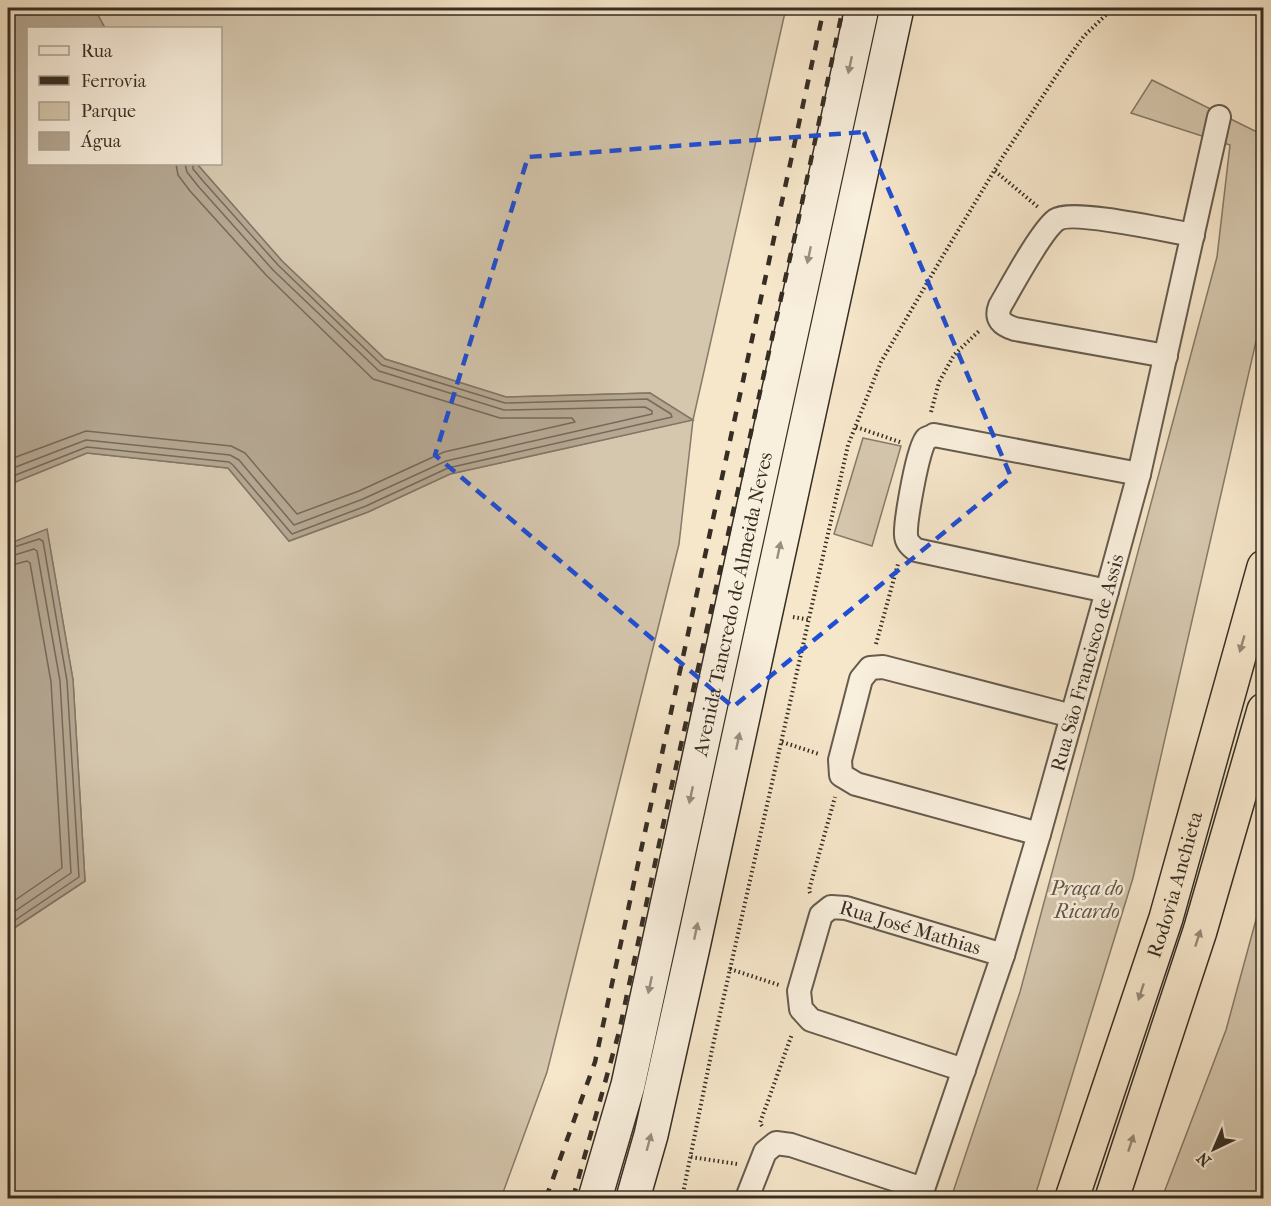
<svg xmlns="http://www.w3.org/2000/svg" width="1271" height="1206" viewBox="0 0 1271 1206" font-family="'IM FELL French Canon',serif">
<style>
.green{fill:#d5c7ae;stroke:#867a69;stroke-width:1.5}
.water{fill:#b5a792;stroke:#827766;stroke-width:1.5}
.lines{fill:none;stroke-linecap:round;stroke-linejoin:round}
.shore{stroke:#766a5b;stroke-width:1.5}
.street-casing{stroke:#665c4e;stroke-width:26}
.secondary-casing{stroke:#362e24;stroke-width:36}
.highway-casing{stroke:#362e24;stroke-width:36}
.path{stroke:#362e24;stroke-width:4;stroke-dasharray:1.5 3;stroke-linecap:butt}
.street{stroke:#f9efdd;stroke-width:22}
.secondary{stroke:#f9efdd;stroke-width:33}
.highway{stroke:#f6e6ca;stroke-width:33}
.rail{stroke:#362e24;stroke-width:4.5;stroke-dasharray:10 10;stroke-linecap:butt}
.oneway{fill:#988e80}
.oneway2{fill:#968a77}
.marked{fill:none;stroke:#1d4ed8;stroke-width:4.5;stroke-dasharray:12 8;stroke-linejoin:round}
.labels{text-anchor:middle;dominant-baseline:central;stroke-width:5;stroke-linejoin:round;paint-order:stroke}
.street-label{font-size:20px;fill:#362e24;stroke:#f9efdd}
.park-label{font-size:20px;font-style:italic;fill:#5e5446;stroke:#f9efdd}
</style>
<rect width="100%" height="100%" fill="#f6e6ca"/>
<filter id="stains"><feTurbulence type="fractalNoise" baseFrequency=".00333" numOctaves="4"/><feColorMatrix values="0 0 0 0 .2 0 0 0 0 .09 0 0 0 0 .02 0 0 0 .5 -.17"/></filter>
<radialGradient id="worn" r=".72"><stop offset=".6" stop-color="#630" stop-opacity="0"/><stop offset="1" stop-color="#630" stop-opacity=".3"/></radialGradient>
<path class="green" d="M 94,8 L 786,8 L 693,420 L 679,544 L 547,1072 L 501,1198 L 8,1198 L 8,932 L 85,881 L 73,680 L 47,530 L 8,544 L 8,485 L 87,453 L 228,468 L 289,541 L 368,512 L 450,474 L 692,420 L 650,393 L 506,397 L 385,359 L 282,261 L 197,164 L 220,164 L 220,28 L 105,28 Z
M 1152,80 L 1263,135 L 1263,311 L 1133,878 L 1035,1196 L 1033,1198 L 951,1198 L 1020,992 L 1217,257 L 1230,145 L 1131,113 Z
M 863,438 L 901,446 L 872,546 L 834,534 Z
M 1263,894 L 1263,1198 L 1162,1198 L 1226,1030 Z"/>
<path class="water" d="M 8,8 L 94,8 L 105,28 L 28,28 L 28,164 L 197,164 L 282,261 L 385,359 L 506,397 L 650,393 L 693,420 L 450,474 L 368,512 L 289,541 L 228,468 L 87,453 L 8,485 Z
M 47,529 L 73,680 L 85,881 L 8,932 L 8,544 Z"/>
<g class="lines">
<path class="shore" d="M 8,460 L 86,431 L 231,446 L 245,453 L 297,514 L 359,491 L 444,452 L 575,422 L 572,418 L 500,418 L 373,379 L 266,275 L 190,191 L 178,175 L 176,164
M 8,470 L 86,440 L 230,455 L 239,460 L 294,525 L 363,499 L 446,461 L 652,414 L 652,411 L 645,407 L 504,410 L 379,371 L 273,270 L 198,186 L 187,172 L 185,164
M 8,478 L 87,447 L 229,462 L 233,465 L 292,534 L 366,506 L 448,468 L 672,417 L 671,414 L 647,399 L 505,403 L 382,365 L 278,265 L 203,181 L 193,169 L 193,164
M 8,549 L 39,539 L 43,541 L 67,681 L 79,877 L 8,925
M 8,557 L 34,549 L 37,551 L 60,681 L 71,873 L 8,916
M 8,566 L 27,561 L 30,563 L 51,682 L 62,868 L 8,905"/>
<defs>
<g id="street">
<path d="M 1166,356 L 1015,329 C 1002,325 995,319 1000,306 C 1011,287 1041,231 1056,220 C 1072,209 1169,231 1193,235"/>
<path d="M 1107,591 L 916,550 C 911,546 906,542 906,535 C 905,523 918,446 926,439 C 928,437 932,437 934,435 L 1139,474"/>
<path d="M 1039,834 L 856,784 L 841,775 L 840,760 L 861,679 L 870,668 L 883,667 L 1072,716"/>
<path id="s1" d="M 964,1070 L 811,1020 L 801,1009 L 799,991 L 821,915 L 831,907 L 846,908 L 1003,955"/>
<path d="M 747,1198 L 765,1152 L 776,1143 L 791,1145 L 923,1189"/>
<path id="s2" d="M 920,1198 L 1003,955 L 1039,834 L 1107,591 L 1139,474 L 1219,117"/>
</g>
<g id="secondary">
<path id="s3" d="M 595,1198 L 628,1085 L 862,8"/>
<path d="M 633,1198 L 651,1135 L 693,947 L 897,8"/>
</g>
<g id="highway">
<path id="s4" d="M 1072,1198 L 1166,918 L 1264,567"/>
<path d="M 1112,1198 L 1200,931 L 1264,710"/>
</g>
</defs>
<use href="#street" class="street-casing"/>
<use href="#secondary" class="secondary-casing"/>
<use href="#highway" class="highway-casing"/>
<path class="path" d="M 995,171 L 1038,207
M 931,412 L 939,382 L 954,355 L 979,331
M 856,427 L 900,442
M 793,617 L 810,620
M 876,644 L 898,564
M 782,742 L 819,754
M 810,893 L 809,890 L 835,797
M 730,969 L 779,985
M 762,1126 L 760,1123 L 792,1034
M 691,1157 L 737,1164
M 682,1198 L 713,1045 L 848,445 L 881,362 L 944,254 L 1002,158 L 1066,61 L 1084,36 L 1113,8"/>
<use href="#street" class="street"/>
<use href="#secondary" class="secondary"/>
<use href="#highway" class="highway"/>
<path class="rail" d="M 546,1198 L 595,1062 L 824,8
M 573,1198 L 619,1032 L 667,807 L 796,231 L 843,8"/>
</g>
<defs><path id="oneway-solid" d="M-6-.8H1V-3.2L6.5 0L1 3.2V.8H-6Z" transform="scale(1.5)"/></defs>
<g class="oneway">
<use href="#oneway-solid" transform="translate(850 65) rotate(102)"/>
<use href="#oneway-solid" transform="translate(809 255) rotate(102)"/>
<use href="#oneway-solid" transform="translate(779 550) rotate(-78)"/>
<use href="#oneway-solid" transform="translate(738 741) rotate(-78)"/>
<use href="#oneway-solid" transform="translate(691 795) rotate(102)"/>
<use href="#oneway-solid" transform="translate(696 931) rotate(-78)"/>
<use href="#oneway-solid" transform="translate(650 985) rotate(102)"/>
<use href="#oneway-solid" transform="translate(649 1142) rotate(-75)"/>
</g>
<g class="oneway2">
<use href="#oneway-solid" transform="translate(1242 644) rotate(106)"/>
<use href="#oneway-solid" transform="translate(1198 938) rotate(-72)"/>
<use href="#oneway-solid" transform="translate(1141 992) rotate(108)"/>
<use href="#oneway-solid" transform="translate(1131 1143) rotate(-72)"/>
</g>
<path class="marked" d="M 864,132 L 1011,477 L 733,707 L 435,455 L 528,157 Z"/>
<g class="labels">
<g class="street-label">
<text stroke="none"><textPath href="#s3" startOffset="610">Avenida Tancredo de Almeida Neves</textPath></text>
<text stroke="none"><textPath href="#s2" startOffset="561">Rua São Francisco de Assis</textPath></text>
<text stroke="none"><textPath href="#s4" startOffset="330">Rodovia Anchieta</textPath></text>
<text stroke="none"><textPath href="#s1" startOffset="368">Rua José Mathias</textPath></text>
</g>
<g class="park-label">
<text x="1087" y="888">Praça do<tspan x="1087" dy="23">Ricardo</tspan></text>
</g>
</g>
<rect width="1271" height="1206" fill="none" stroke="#f6e6ca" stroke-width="30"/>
<rect x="9" y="9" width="1253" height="1188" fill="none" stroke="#362e24" stroke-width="3"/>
<rect x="15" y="15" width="1241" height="1176" fill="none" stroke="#362e24" stroke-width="1.5"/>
<rect x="27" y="27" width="195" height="138" fill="#f9efdd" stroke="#aba293" stroke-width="1.5"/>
<rect x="39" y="46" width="30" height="9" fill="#f9efdd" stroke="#aba293" stroke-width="1.5"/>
<text x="81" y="57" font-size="18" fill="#362e24">Rua</text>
<rect x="39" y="76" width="30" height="9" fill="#362e24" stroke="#aba293" stroke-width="1.5"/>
<text x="81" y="87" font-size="18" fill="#362e24">Ferrovia</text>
<rect x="39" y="102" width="30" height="18" fill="#d5c7ae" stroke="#aba293" stroke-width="1.5"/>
<text x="81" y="117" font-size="18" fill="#362e24">Parque</text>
<rect x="39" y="132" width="30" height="18" fill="#b5a792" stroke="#aba293" stroke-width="1.5"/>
<text x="81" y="147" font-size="18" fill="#362e24">Água</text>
<g transform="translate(1214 1149) rotate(224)" stroke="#f9efdd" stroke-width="4.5" paint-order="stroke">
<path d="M0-4.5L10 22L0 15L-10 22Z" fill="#362e24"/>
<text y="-9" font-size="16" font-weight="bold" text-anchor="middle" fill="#362e24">N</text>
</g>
<rect width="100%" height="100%" filter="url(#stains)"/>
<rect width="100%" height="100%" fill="url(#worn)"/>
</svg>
